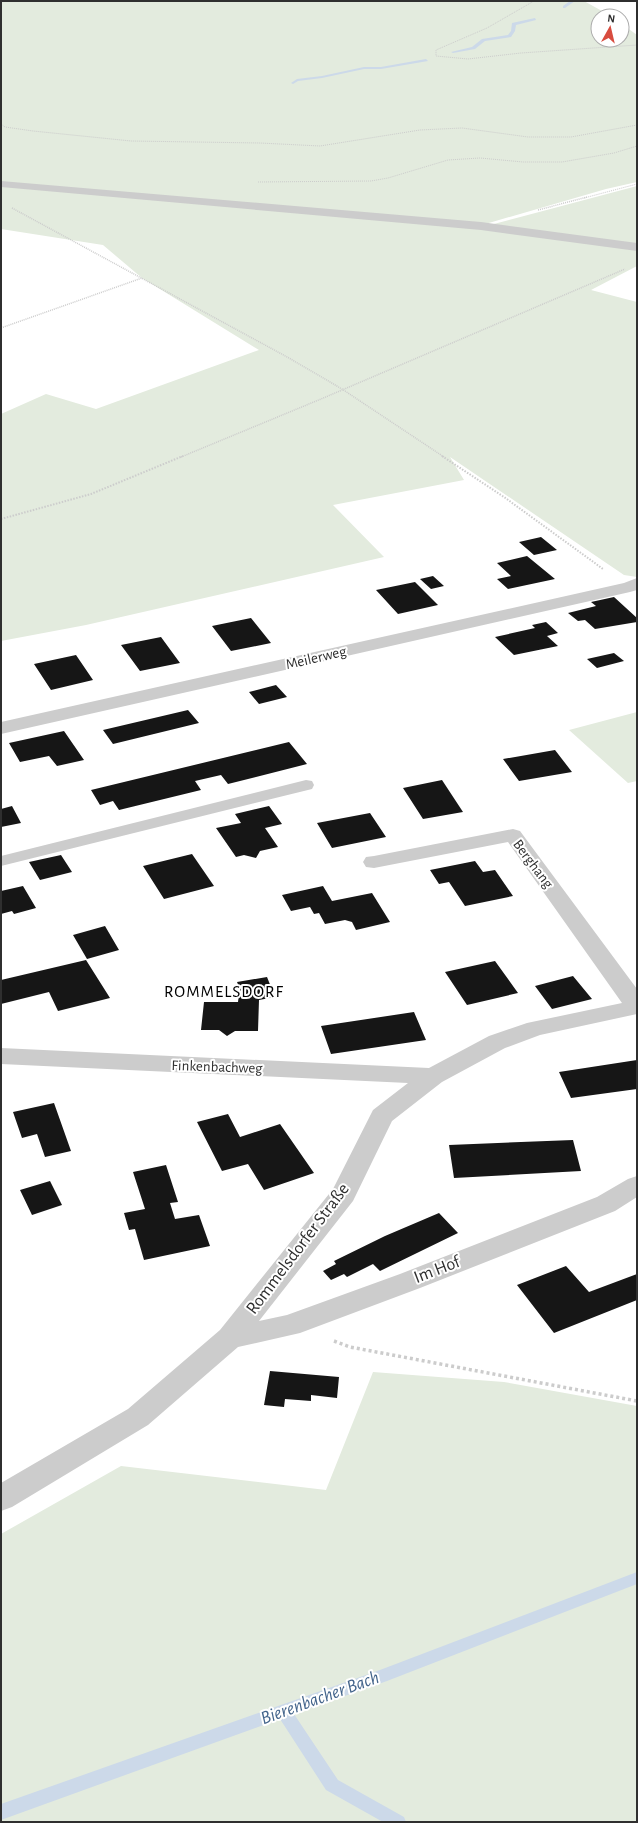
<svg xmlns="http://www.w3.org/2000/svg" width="638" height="1823" viewBox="0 0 638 1823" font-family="'Alegreya Sans',sans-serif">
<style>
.green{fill:#e3ebde}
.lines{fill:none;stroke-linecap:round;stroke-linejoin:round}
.stream{fill:#ccd9e9;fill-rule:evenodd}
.building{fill:#161616}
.path-far3{stroke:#ccc;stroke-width:1;stroke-dasharray:1 1;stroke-linecap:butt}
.path-far2{stroke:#ccc;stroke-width:1.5;stroke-dasharray:1 1;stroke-linecap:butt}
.path-far1{stroke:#ccc;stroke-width:2;stroke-dasharray:1.5 1.5;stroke-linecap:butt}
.path{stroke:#ccc;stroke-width:3.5;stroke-dasharray:3 3;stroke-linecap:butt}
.lane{fill:#ccc;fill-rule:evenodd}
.street{fill:#ccc;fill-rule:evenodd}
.labels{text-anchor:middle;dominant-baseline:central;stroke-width:4;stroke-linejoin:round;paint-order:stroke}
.street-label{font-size:15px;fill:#2f2f2f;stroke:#fff}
.quarter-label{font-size:17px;letter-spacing:1px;fill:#000;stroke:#fff}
.near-street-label{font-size:18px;fill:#2f2f2f;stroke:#fff}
.near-water-label{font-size:19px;font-style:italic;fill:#43648b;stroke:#fff}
</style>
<rect width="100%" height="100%" fill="#fff"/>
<path class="green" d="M 1,1 L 584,1 L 611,16 L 598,16 L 598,40 L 622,40 L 622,24 L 637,35 L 637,182 L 606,189 L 482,225 L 637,247 L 637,266 L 591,290 L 637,302 L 637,577 L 624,575 L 450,457 L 464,480 L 333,505 L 384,557 L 86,625 L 1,641 L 1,414 L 46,394 L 96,409 L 259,350 L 142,278 L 103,245 L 1,229 Z
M 637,186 L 637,245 L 490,225 Z
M 637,712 L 637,781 L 628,783 L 569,730 Z
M 373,1372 L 504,1382 L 637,1406 L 637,1822 L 1,1822 L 1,1534 L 121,1466 L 326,1490 Z"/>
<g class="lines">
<path class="stream" d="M 570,1 L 575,1 L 565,8 L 563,8 L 563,6 Z
M 535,18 L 536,20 L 516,25 L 515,31 L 511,37 L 485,41 L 475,49 L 453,53 L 451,52 L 472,47 L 482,39 L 508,35 L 511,31 L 512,23 Z
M 426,59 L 428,61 L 381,69 L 364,69 L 322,78 L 298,81 L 293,84 L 291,83 L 297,79 L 322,76 L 364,67 L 381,67 Z
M 637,1572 L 637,1584 L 387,1681 L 294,1714 L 338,1780 L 404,1817 L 406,1822 L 383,1822 L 326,1790 L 280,1719 L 1,1820 L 1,1804 L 380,1670 Z"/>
</g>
<path class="building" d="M 541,537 L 557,550 L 534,555 L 519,542 Z
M 527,556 L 555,579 L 508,589 L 497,579 L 511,576 L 497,563 Z
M 433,576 L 444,586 L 431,589 L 420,579 Z
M 415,582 L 438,605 L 398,614 L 376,590 Z
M 614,597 L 637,618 L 637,622 L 595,629 L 585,620 L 578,621 L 568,613 L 596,606 L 591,602 Z
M 251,618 L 271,643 L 231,651 L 212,626 Z
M 546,622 L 558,633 L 547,636 L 558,646 L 514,655 L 495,637 L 535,628 L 532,625 Z
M 161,637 L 180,663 L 140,671 L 121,645 Z
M 614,653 L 624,661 L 597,668 L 587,659 Z
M 76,655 L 93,680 L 51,690 L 34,664 Z
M 276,685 L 287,697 L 259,704 L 249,692 Z
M 188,710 L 199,723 L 113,744 L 103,730 Z
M 64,731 L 84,760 L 57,766 L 49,756 L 20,762 L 9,743 Z
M 289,742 L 307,764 L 228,784 L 221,775 L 195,781 L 201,790 L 119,810 L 113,801 L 100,805 L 91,790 Z
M 555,750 L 572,772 L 519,781 L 503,759 Z
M 442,780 L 463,812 L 423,819 L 403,788 Z
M 12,806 L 21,823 L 1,827 L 1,809 Z
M 269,806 L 282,824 L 265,828 L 278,847 L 260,851 L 256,858 L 244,855 L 236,857 L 216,828 L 241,823 L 235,814 Z
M 370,813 L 386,837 L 332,848 L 317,823 Z
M 192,854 L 214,886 L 164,899 L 143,866 Z
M 61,855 L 72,872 L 40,880 L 29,862 Z
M 475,861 L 483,872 L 495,870 L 513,896 L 465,906 L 449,882 L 439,884 L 430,870 Z
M 23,886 L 36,908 L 14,914 L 12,911 L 1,914 L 1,891 Z
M 323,886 L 332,901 L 372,893 L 390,922 L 356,930 L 352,922 L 345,920 L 325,924 L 319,913 L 314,914 L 310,907 L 291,911 L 282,895 Z
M 105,926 L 119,950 L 87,959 L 73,935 Z
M 86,960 L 110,998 L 58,1011 L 49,992 L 1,1004 L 1,980 Z
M 495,961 L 518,993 L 467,1005 L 445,972 Z
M 573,976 L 592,999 L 552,1009 L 535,986 Z
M 267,977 L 275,997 L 259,1000 L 258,1031 L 235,1031 L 227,1036 L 219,1030 L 201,1030 L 204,1002 L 238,1002 L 239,994 L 242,994 L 237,982 Z
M 414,1012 L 426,1040 L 331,1054 L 321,1026 Z
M 637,1060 L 637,1089 L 571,1098 L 559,1072 Z
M 54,1103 L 71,1151 L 45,1157 L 37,1134 L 22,1138 L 13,1112 Z
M 228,1114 L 240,1137 L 280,1124 L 314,1173 L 264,1190 L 248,1164 L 222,1171 L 197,1122 Z
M 573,1140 L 581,1171 L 454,1178 L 449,1145 Z
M 166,1165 L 178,1202 L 170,1203 L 175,1219 L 199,1215 L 210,1246 L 144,1260 L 135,1229 L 129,1230 L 124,1213 L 145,1209 L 133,1172 Z
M 50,1181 L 62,1205 L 32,1215 L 20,1190 Z
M 439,1213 L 458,1233 L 380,1271 L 373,1264 L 347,1277 L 344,1274 L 331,1280 L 323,1271 L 336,1264 L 334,1261 L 385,1236 Z
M 566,1266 L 589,1292 L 637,1274 L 637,1300 L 554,1333 L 517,1285 Z
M 270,1371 L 339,1377 L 337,1398 L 311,1395 L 311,1401 L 285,1399 L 284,1407 L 264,1405 Z"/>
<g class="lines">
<path class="path-far3" d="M 534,1 L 487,28 L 436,50 L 436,56 L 468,59 L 521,53 L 637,45
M 1,124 L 5,127 L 33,131 L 131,141 L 260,143 L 320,146 L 420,130 L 462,128 L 528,137 L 571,137 L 637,125
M 258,182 L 371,181 L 388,178 L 448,160 L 480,158 L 523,162 L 562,162 L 614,153 L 637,146
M 584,198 L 637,184"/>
<path class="path-far2" d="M 12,208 L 289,358 L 342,389 L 444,457
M 538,210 L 587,197
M 1,328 L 142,278
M 181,457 L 321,399 L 625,269"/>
<path class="path-far1" d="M 442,456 L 504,497 L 603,569
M 1,519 L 91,494 L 183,456"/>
<path class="path" d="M 334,1341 L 350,1347 L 637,1401"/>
<path class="lane" d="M 306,780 L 312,781 L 314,785 L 312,789 L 1,866 L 1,856 Z"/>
<path class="street" d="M 1,181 L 481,222 L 637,243 L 637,251 L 481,230 L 1,187 Z
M 637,578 L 637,590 L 630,592 L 1,734 L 1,722 L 624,583 Z
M 513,829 L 520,831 L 637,989 L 637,1014 L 540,1035 L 505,1048 L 442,1082 L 392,1121 L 353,1201 L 259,1321 L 287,1315 L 400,1274 L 597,1197 L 628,1179 L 637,1176 L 637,1197 L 615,1211 L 420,1288 L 300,1333 L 238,1347 L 148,1425 L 12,1507 L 1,1511 L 1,1483 L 128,1409 L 220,1330 L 333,1189 L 373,1110 L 408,1083 L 1,1064 L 1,1048 L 429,1068 L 489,1036 L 527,1023 L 622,1003 L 508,842 L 374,868 L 366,867 L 363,862 L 366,857 L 374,856 Z"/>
</g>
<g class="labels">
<g class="street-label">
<text transform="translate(316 658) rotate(-13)">Meilerweg</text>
<text transform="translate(533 864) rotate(53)">Berghang</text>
<text transform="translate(217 1067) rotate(2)">Finkenbachweg</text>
</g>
<g class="quarter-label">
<text x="224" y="991">ROMMELSDORF</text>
</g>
<g class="near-street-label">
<text transform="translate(298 1249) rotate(-53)">Rommelsdorfer Straße</text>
<text transform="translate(437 1270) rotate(-21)">Im Hof</text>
</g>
<g class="near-water-label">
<text transform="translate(320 1698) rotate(-20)">Bierenbacher Bach</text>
</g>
</g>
<rect width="638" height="1823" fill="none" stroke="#2f2f2f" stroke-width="4"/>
<g transform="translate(610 28) rotate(8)"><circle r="19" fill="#ffffff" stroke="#acacac"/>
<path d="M0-3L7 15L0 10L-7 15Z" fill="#d84c3f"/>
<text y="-6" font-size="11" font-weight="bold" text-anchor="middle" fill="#2f2f2f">N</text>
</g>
</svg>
